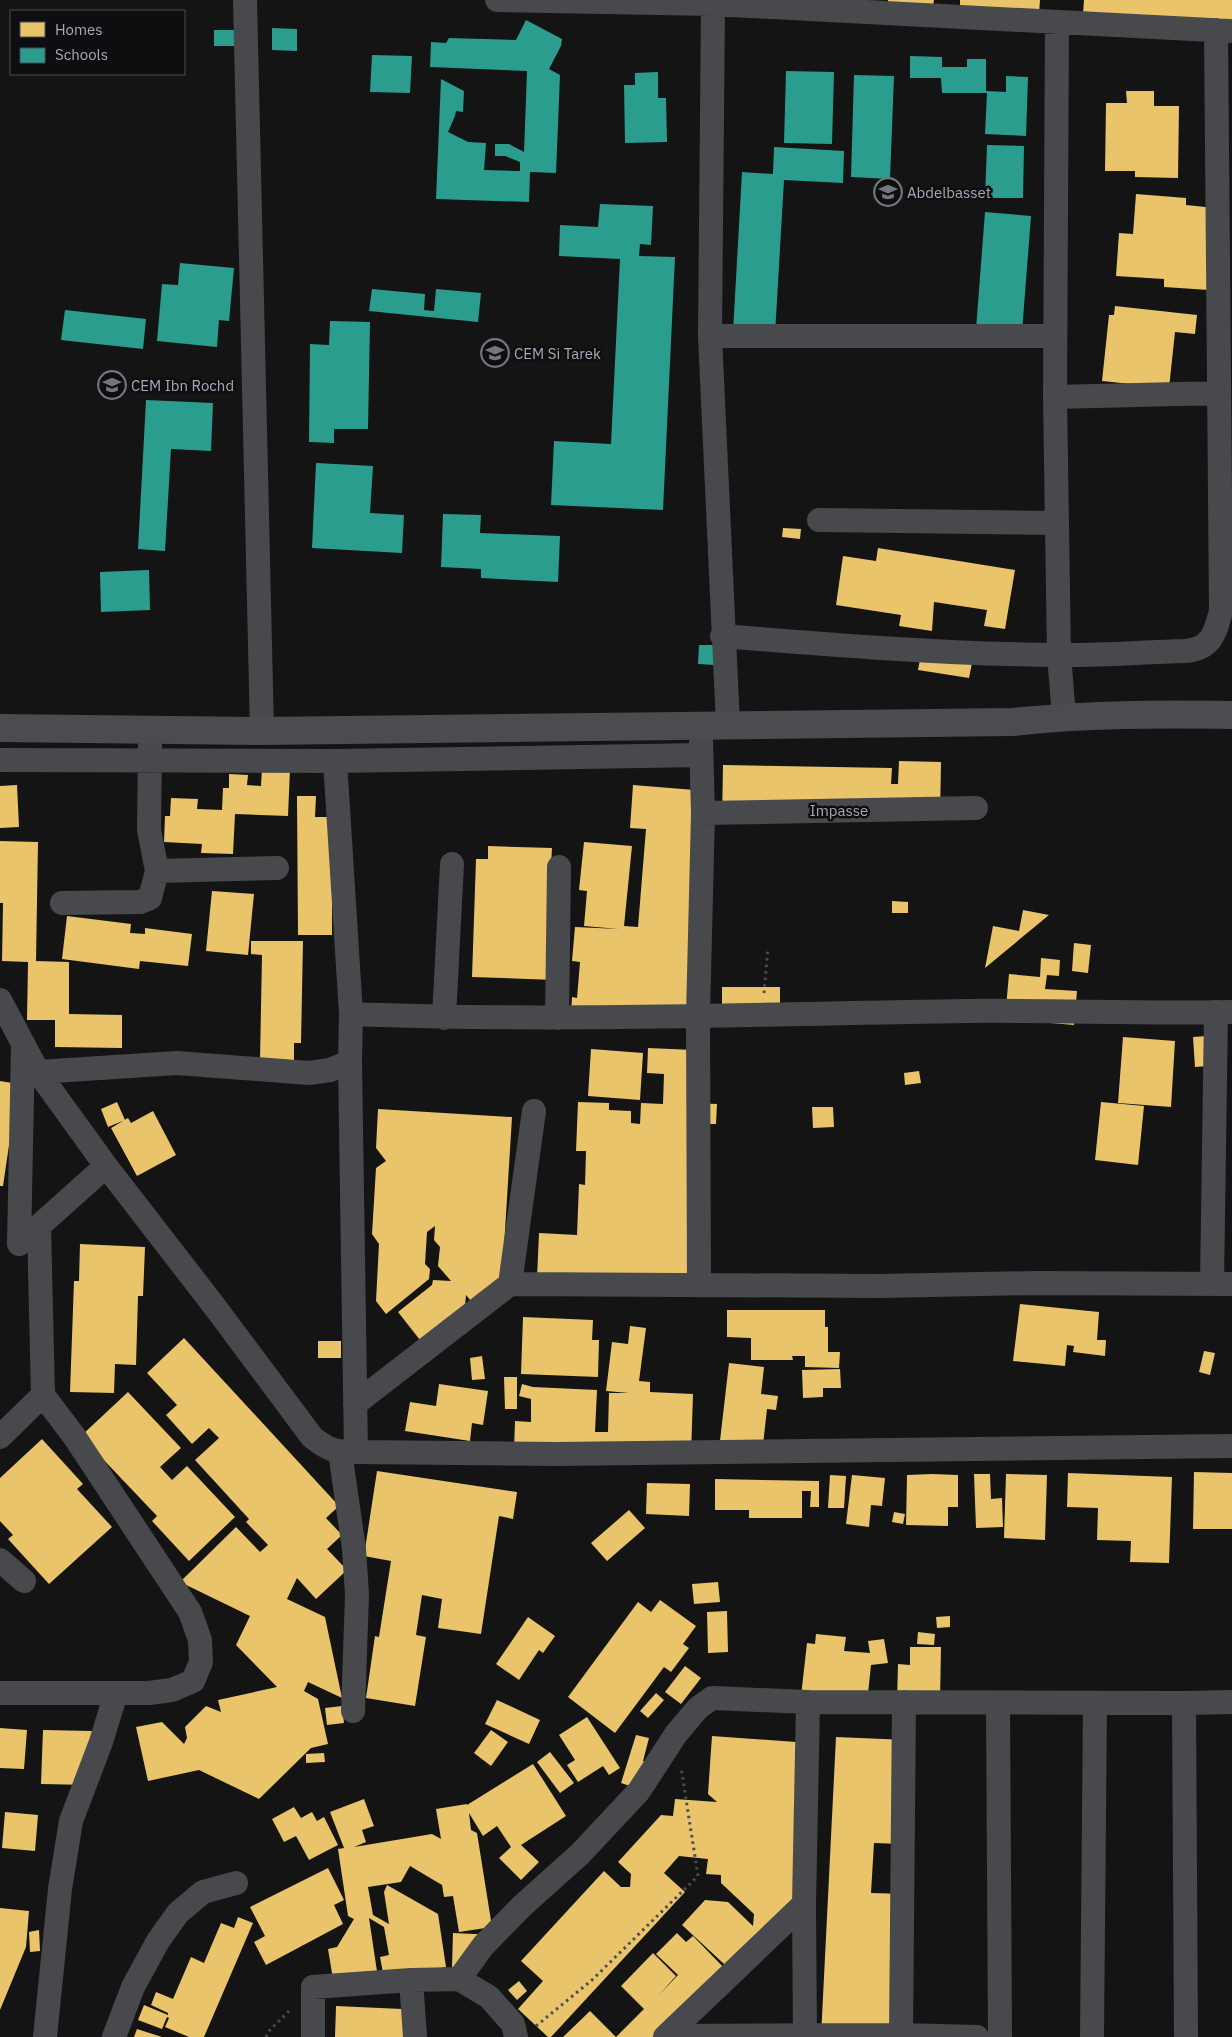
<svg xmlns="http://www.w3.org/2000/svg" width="1232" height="2037" viewBox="0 0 1232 2037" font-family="'IBM Plex Sans',sans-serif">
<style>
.homes{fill:#e9c46a}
.schools{fill:#2a9d8f}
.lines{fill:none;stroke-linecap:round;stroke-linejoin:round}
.path{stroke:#4a4b4f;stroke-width:3;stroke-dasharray:2.5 4;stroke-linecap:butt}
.minor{stroke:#48494d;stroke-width:24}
.major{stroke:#4a4c4f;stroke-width:28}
.labels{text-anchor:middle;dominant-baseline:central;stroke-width:5;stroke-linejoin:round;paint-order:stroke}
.poi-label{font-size:15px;fill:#a5abb6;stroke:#0e0e10;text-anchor:start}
.street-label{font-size:15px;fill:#a5abb6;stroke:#0e0e10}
</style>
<rect width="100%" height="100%" fill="#141414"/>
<path class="homes" d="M 888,0 L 934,0 L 932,12 L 888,7 Z
M 960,0 L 1040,0 L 1039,14 L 960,7 Z
M 1084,0 L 1232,0 L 1232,22 L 1083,14 Z
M 1126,91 L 1154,91 L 1154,106 L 1179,106 L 1178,178 L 1135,177 L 1135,171 L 1105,171 L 1106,103 L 1127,103 Z
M 1136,194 L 1186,198 L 1186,205 L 1215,208 L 1209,290 L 1164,287 L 1164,279 L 1116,276 L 1119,233 L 1133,234 Z
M 1115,306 L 1197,315 L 1195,334 L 1175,332 L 1169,388 L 1102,381 L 1109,315 L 1114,315 Z
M 783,528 L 801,529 L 800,539 L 782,537 Z
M 878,548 L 1015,570 L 1005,629 L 984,626 L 987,610 L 934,602 L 932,631 L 899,626 L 901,615 L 836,605 L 843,556 L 876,561 Z
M 921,654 L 972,663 L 969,678 L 918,670 Z
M 899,761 L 941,762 L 940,818 L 722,822 L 723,765 L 892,768 L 891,784 L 898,784 Z
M 262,768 L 290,769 L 288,816 L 235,814 L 233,854 L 201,853 L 202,844 L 164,842 L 165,816 L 170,816 L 171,798 L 198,799 L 197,809 L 222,810 L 223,788 L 229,788 L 229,774 L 248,775 L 247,785 L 261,786 Z
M 17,785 L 19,827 L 0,828 L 0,786 Z
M 633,785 L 707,791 L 689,1023 L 571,1014 L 572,997 L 577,998 L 580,962 L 572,961 L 575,927 L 619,929 L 584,926 L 587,891 L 579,890 L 584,842 L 632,846 L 624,926 L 638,927 L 646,829 L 630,828 Z
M 297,796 L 316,796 L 315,817 L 332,817 L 332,935 L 298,935 Z
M 0,841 L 38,842 L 36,961 L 69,962 L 69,1014 L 122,1015 L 122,1048 L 55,1047 L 55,1020 L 27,1020 L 28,962 L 2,961 L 3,903 L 0,903 Z
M 488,846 L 552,848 L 550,885 L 555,980 L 472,977 L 476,859 L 488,859 Z
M 212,891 L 254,894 L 248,955 L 206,951 Z
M 892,901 L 908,902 L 908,913 L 892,913 Z
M 1023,910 L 1049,915 L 985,968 L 993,926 L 1019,931 Z
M 67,916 L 131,924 L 130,933 L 145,934 L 145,928 L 192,934 L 188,966 L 140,961 L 139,969 L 62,959 Z
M 251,941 L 303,941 L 301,1043 L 294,1043 L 294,1061 L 260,1061 L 262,955 L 251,954 Z
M 1074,943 L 1091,945 L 1088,973 L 1072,971 Z
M 1041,958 L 1060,960 L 1059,976 L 1047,975 L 1045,989 L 1077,991 L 1074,1025 L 1005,1019 L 1009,974 L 1040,977 Z
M 722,987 L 780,987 L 780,1025 L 722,1026 Z
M 1207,1036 L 1208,1066 L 1195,1067 L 1193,1037 Z
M 1123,1037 L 1175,1041 L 1171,1107 L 1118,1103 Z
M 648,1048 L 694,1050 L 691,1103 L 717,1104 L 716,1124 L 698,1124 L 690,1284 L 537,1278 L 539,1233 L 577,1235 L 579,1184 L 585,1185 L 586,1151 L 576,1151 L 578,1102 L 609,1103 L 609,1110 L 631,1111 L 631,1123 L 640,1124 L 641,1103 L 663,1104 L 664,1074 L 647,1073 Z
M 591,1049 L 643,1053 L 640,1100 L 588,1096 Z
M 919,1071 L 921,1083 L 905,1085 L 904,1073 Z
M 0,1081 L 18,1084 L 3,1186 L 0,1186 Z
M 117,1102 L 125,1120 L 108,1127 L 101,1109 Z
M 1101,1102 L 1144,1106 L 1138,1165 L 1095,1160 Z
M 812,1107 L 833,1107 L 834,1127 L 813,1128 Z
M 378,1109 L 512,1117 L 501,1296 L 480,1312 L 466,1295 L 465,1306 L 431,1354 L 398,1312 L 432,1285 L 433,1280 L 451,1281 L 438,1266 L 440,1247 L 434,1240 L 435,1226 L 427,1232 L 425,1264 L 430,1269 L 429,1279 L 386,1314 L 376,1301 L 379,1244 L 372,1234 L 376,1168 L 386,1161 L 376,1148 Z
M 153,1111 L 176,1155 L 137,1176 L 111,1128 L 128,1118 L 131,1123 Z
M 80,1244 L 145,1247 L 143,1296 L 138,1296 L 136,1365 L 115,1364 L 114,1393 L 70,1392 L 74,1281 L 79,1281 Z
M 1020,1304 L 1099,1312 L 1097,1340 L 1106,1340 L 1105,1356 L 1073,1352 L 1074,1346 L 1067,1345 L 1065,1366 L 1013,1361 Z
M 727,1310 L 825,1310 L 825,1327 L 828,1327 L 828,1352 L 840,1352 L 839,1368 L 805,1367 L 805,1356 L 792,1356 L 793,1360 L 751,1360 L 751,1338 L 727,1337 Z
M 523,1317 L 593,1320 L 592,1340 L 599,1340 L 598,1377 L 521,1374 Z
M 630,1326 L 646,1328 L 639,1381 L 650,1382 L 650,1392 L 693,1394 L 691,1455 L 514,1450 L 515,1421 L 531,1422 L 531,1399 L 519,1396 L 522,1384 L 533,1387 L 597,1390 L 595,1432 L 608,1432 L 609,1393 L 629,1393 L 606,1391 L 612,1342 L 628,1344 Z
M 184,1338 L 339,1506 L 326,1518 L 342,1535 L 327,1549 L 347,1570 L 316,1599 L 297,1578 L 287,1599 L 325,1617 L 342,1698 L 308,1682 L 304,1691 L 318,1699 L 328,1744 L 311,1748 L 259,1799 L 199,1770 L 148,1781 L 136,1727 L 162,1722 L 184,1744 L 187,1738 L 185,1727 L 206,1706 L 221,1712 L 218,1700 L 277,1687 L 236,1645 L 250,1616 L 180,1582 L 236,1527 L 260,1552 L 268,1545 L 246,1522 L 249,1519 L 195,1460 L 219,1438 L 209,1428 L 192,1444 L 166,1415 L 177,1405 L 147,1373 Z
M 318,1341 L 341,1341 L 341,1358 L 318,1358 Z
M 1204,1351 L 1215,1353 L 1210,1375 L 1199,1372 Z
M 482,1356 L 485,1379 L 472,1380 L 470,1358 Z
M 729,1363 L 764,1367 L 761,1394 L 778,1396 L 776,1410 L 767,1409 L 761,1463 L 718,1458 Z
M 840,1369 L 841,1388 L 823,1388 L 823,1397 L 803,1398 L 802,1370 Z
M 504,1377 L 517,1377 L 517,1409 L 505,1409 Z
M 439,1384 L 488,1391 L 483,1425 L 472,1423 L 470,1441 L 405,1431 L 410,1402 L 436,1406 Z
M 128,1392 L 181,1448 L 160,1467 L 172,1480 L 187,1466 L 235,1517 L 189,1561 L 152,1521 L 157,1516 L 81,1436 Z
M 42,1439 L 83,1484 L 77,1489 L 112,1527 L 49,1584 L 8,1539 L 13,1535 L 0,1521 L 0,1478 Z
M 377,1471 L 517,1492 L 513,1519 L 499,1516 L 481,1634 L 438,1628 L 442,1599 L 422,1595 L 416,1635 L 426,1637 L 415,1706 L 366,1698 L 375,1636 L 379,1637 L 391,1561 L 364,1556 Z
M 1194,1472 L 1232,1473 L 1232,1529 L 1193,1529 Z
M 1068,1473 L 1172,1477 L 1169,1563 L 1130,1562 L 1131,1541 L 1097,1540 L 1098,1508 L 1067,1507 Z
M 932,1474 L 958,1475 L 958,1507 L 948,1507 L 948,1526 L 906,1525 L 907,1475 Z
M 974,1474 L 990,1474 L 991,1499 L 1002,1498 L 1003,1527 L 976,1528 Z
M 1006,1474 L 1047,1475 L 1045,1540 L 1004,1538 Z
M 830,1475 L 846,1476 L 844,1508 L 828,1508 Z
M 852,1475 L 885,1478 L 882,1506 L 871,1505 L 869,1527 L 846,1524 Z
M 715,1479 L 819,1481 L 819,1507 L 810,1507 L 811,1491 L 802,1491 L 802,1518 L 749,1518 L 749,1510 L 715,1510 Z
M 647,1483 L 690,1484 L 689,1516 L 646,1514 Z
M 629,1510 L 645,1528 L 607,1561 L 591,1543 Z
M 894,1512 L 905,1514 L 903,1524 L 892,1522 Z
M 718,1582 L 720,1602 L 694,1604 L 692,1584 Z
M 660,1600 L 696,1626 L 683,1644 L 689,1648 L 671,1672 L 664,1667 L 615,1733 L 568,1697 L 638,1602 L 651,1612 Z
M 727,1611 L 728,1652 L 708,1653 L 707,1612 Z
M 950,1616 L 950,1627 L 937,1628 L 936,1617 Z
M 528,1617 L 555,1636 L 543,1653 L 539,1650 L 519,1680 L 496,1664 Z
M 918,1632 L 935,1634 L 934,1645 L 917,1644 Z
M 816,1634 L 846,1637 L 844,1651 L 870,1653 L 868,1641 L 884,1639 L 888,1663 L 871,1665 L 867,1703 L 801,1696 L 807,1643 L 815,1644 Z
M 910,1647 L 941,1647 L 940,1702 L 897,1702 L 898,1664 L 910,1665 Z
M 685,1666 L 701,1678 L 681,1704 L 665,1692 Z
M 656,1693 L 664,1700 L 648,1718 L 640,1711 Z
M 497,1700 L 540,1720 L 529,1744 L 485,1724 Z
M 342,1706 L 344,1723 L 327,1725 L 325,1708 Z
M 587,1717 L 620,1768 L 609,1775 L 603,1766 L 578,1782 L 567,1765 L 575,1760 L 559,1735 Z
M 0,1728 L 27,1730 L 24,1769 L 0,1768 Z
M 43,1730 L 92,1731 L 90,1785 L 41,1784 Z
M 491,1730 L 508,1742 L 491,1766 L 474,1753 Z
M 636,1735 L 649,1738 L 643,1761 L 647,1762 L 639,1789 L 621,1783 Z
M 712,1736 L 810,1743 L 800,1907 L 737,1976 L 682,1925 L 705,1900 L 728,1902 L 753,1926 L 754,1914 L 721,1883 L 721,1875 L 706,1874 L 708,1859 L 679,1856 L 664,1873 L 685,1892 L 551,2037 L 548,2037 L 518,2009 L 543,1981 L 521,1961 L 604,1871 L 621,1887 L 630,1887 L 631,1874 L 618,1862 L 661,1815 L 673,1816 L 675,1799 L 717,1802 L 708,1794 Z
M 836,1737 L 907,1740 L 902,1844 L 874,1843 L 871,1893 L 907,1894 L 900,2037 L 821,2037 Z
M 550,1752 L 574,1783 L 560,1793 L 537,1762 Z
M 324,1753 L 325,1762 L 306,1763 L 306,1754 Z
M 533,1764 L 566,1816 L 521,1845 L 539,1862 L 521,1880 L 499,1858 L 511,1847 L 497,1826 L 483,1836 L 469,1813 L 471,1830 L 477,1833 L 492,1927 L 459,1932 L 453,1896 L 444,1897 L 442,1885 L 410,1866 L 401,1882 L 368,1887 L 373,1915 L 389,1924 L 384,1892 L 387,1885 L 438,1914 L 446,1967 L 384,1978 L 380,1957 L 389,1955 L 384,1927 L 369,1918 L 378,1978 L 334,1985 L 328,1949 L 337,1947 L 354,1919 L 348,1916 L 338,1849 L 344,1848 L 330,1812 L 364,1799 L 374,1826 L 362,1830 L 366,1842 L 354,1847 L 432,1834 L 441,1839 L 436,1809 L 467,1804 L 467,1805 Z
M 294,1807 L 301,1818 L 312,1812 L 317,1821 L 324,1817 L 338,1845 L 309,1860 L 296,1836 L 284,1842 L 272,1819 Z
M 5,1812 L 38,1815 L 35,1851 L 2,1848 Z
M 328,1868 L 344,1900 L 334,1905 L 343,1924 L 266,1965 L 254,1942 L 265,1936 L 250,1907 Z
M 0,1908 L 29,1911 L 26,1947 L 0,2010 Z
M 238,1917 L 253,1923 L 204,2037 L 189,2037 L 165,2027 L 169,2018 L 167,2017 L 162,2029 L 138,2020 L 144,2005 L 168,2015 L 168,2013 L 151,2005 L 156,1992 L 173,1999 L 191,1957 L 204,1963 L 221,1923 L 234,1928 Z
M 39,1930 L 40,1951 L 30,1952 L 29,1932 Z
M 453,1933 L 496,1935 L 478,1968 L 452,1967 Z
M 677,1933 L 686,1942 L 693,1936 L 730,1974 L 667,2037 L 616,2037 L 644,2009 L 621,1986 L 653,1953 L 676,1976 L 658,1996 L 678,1975 L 656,1954 Z
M 519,1981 L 527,1991 L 517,2000 L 508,1990 Z
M 336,2006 L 424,2010 L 423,2037 L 335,2037 Z
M 590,2011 L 616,2037 L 563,2037 Z
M 137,2029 L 162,2037 L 134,2037 Z"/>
<path class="schools" d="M 526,20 L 562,39 L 561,46 L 549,69 L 560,75 L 556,173 L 530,172 L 529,202 L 436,199 L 441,79 L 464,91 L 463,112 L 456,111 L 455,116 L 448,132 L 468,142 L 486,143 L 484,170 L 520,171 L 520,162 L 505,156 L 495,156 L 495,144 L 509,144 L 524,152 L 527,71 L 430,67 L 431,42 L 446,43 L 449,38 L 516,40 Z
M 272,28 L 297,29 L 297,51 L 272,50 Z
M 214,30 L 239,30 L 239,46 L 214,46 Z
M 372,55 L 412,56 L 410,93 L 370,92 Z
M 910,56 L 942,57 L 942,67 L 967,67 L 967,59 L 986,59 L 986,91 L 1006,92 L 1006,76 L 1028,77 L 1026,136 L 985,134 L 987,93 L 942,93 L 941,78 L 910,78 Z
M 786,71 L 834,72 L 832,144 L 784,143 Z
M 658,72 L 658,98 L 666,98 L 667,142 L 625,143 L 624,85 L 635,85 L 635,73 Z
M 854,75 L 894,76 L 890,179 L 851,177 Z
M 987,145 L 1024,146 L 1023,198 L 985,198 Z
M 774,147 L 844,151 L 843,183 L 784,180 L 775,334 L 733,332 L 742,172 L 773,174 Z
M 600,204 L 653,206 L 651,245 L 640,244 L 639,256 L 675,257 L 663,510 L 551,505 L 554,441 L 611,444 L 620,259 L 559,256 L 560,225 L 598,227 Z
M 985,212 L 1031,216 L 1021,345 L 975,342 Z
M 180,263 L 234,268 L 229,321 L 219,320 L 217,347 L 157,341 L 162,284 L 178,285 Z
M 372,289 L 425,294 L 424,310 L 434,311 L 436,289 L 481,293 L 478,322 L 369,311 Z
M 65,310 L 146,319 L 143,349 L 61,340 Z
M 330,321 L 370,322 L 368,429 L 334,429 L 334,443 L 309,442 L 310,344 L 329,345 Z
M 146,400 L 213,403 L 211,451 L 171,449 L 165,551 L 138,549 Z
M 316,463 L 373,466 L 370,513 L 404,515 L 402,553 L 312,548 Z
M 443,514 L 481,515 L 480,533 L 560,536 L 558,582 L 481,578 L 481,569 L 441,567 Z
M 149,570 L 150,610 L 101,612 L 100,572 Z
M 699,645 L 716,645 L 715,665 L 698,664 Z"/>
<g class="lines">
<path class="path" d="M 764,993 L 768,948
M 536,2026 L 592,1980 L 698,1876 L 681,1767
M 266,2037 L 269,2031 L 291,2009"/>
<path class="minor" d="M 245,0 L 262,731
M 497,0 L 713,4 L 1230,31
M 713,4 L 710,336 L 728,725
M 1057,23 L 1055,397 L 1059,655 L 1064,717
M 710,336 L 1055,336
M 1055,397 L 1219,393
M 819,520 L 1057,523
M 722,636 C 833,645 945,654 1056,655 C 1099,656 1142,652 1185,651 C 1211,649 1215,634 1221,611 L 1216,30
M 0,760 L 335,761 L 701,755
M 703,813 L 976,808
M 157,871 L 277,868
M 62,903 L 140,902 L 150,898 L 157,871 L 149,830 L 150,746
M 0,1000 L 38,1072 L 106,1166 L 215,1307 L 312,1437 C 328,1450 335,1452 356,1452 L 350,1062 L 351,1014 L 335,761
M 351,1014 C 556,1022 761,1014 966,1011 C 1055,1010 1144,1014 1232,1012
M 444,1018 L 452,864
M 557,1018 L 559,867
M 38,1072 L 177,1063 L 309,1073 L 330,1070 L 350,1062
M 19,1244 L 23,1046
M 510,1284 L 534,1111
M 699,1284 L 698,1016 L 703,813 L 701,741
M 1212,1284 L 1216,1012
M 355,1404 L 510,1284 L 879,1286 L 1037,1283 L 1232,1284
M 0,1437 L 43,1395
M 340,1452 L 354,1549 L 357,1595 L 353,1711
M 356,1452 L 556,1454 L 1232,1446
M 0,1560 L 24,1581
M 0,1693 L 149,1693 L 172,1690 L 193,1681 L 201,1662 L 200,1640 L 190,1612 L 74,1436 L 43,1395 L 39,1226 L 106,1166
M 808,1702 L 1184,1703 L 1232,1702
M 998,1703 L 1000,2037
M 1184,1703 L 1186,2037
M 459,1979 L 483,1946 L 522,1906 L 580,1854 L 639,1791 L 676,1734 L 698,1708 L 712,1698 L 808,1702 L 804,1904 L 805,2037
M 411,1980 L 415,2037
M 901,2035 L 904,1702
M 666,2036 L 901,2035 L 977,2037
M 45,2037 L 60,1889 L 71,1821 L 101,1742 L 116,1693
M 114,2037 L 133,1987 L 158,1941 L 178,1913 L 203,1892 L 236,1883
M 313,2037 L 313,1987 L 411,1980 L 459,1979 L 489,1997 L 513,2024 L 516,2037
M 665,2037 L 804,1904
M 1092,2037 L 1095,1703"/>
<path class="major" d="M 0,728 L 262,731 L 1013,722 C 1086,714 1159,714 1232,715"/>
</g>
<defs>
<symbol id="school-ring" viewBox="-11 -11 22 22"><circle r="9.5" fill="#0e0e10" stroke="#72767d" stroke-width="1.5"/><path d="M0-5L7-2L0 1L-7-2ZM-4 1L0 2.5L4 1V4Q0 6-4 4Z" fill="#72767d"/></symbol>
</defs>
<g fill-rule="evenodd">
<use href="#school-ring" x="872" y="176" width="32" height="32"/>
<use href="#school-ring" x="479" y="337" width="32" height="32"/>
<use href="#school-ring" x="96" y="369" width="32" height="32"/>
</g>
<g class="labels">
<g class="poi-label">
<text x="907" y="192">Abdelbasset</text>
<text x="514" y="353">CEM Si Tarek</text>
<text x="131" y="385">CEM Ibn Rochd</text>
</g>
<g class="street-label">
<text x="839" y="810">Impasse</text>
</g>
</g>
<rect x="10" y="10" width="175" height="65" fill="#0e0e10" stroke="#4a4d52"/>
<rect x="20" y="22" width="25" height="15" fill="#e9c46a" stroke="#4a4d52"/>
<text x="55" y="35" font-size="15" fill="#a5abb6">Homes</text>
<rect x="20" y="48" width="25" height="15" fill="#2a9d8f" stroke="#4a4d52"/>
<text x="55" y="60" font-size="15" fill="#a5abb6">Schools</text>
</svg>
